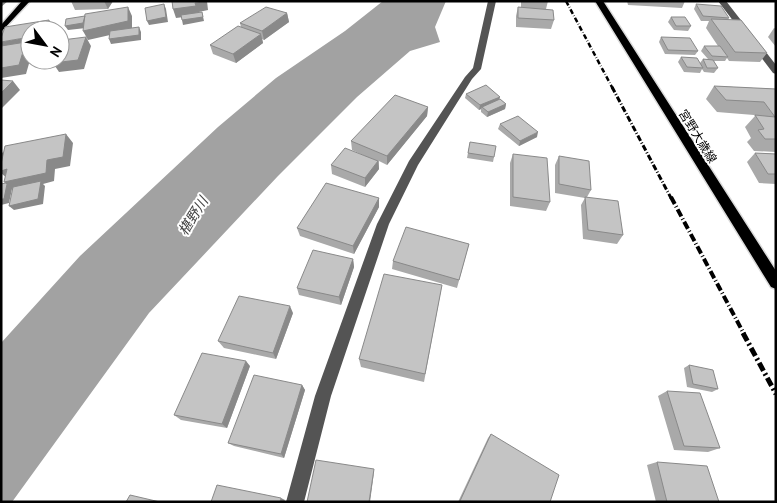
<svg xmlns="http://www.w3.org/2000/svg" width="777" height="503" viewBox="0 0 777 503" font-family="'PT Sans','Noto Sans JP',sans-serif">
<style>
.water{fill:#a2a2a2}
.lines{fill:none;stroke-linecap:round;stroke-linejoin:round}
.major-casing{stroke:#dbdbdb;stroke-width:3}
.minor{fill:#545454;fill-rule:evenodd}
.major{fill:#000;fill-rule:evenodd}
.rail-far3{stroke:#000;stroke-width:2.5;stroke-dasharray:5 2 0.5 2;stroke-linecap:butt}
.rail-far2{stroke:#000;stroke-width:3;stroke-dasharray:6 2 1 2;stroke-linecap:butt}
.rail-far1{stroke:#000;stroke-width:4;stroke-dasharray:8 2.5 1 2.5;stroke-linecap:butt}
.rail{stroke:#000;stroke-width:5;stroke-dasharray:9 3 2 3;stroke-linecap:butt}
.wall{fill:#a9a9a9}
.shaded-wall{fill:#898989}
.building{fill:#c4c4c4;stroke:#898989}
.labels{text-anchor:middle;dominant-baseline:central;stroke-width:4;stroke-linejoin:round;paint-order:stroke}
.street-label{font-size:12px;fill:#000;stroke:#fff}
.water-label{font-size:14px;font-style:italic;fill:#434343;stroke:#fff}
</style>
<rect width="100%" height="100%" fill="#fff"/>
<path class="water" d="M 383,1 L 446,1 L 435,27 L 440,42 L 410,51 L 357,97 L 278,176 L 149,313 L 12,502 L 1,502 L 1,343 L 80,256 L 218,127 L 276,78 L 345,31 Z"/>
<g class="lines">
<defs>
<path id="major" d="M 22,1 L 30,1 L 1,32 L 1,25 Z
M 595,1 L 603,1 L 776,271 L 776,289 L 771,287 Z"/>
</defs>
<use href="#major" class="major-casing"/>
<path class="minor" d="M 488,1 L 496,1 L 481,69 L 472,79 L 418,165 L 389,224 L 331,396 L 304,502 L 286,502 L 315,396 L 377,224 L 409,161 L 465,77 L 473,68 Z
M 718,1 L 726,1 L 776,65 L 776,74 L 773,73 Z"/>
<use href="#major" class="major"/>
<path class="rail-far3" d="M 566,1 L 613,89"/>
<path class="rail-far2" d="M 612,87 L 671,198"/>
<path class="rail-far1" d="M 671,197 L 744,334"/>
<path class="rail" d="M 743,333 L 776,394"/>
</g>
<path class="wall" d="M 71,1 L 113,1 L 108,9 L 75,10 Z
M 521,1 L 548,1 L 546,9 L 554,20 L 551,29 L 516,27 L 516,16 L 518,7 L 521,7 Z
M 627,1 L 685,1 L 682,8 L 628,5 Z
M 696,4 L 729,18 L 728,19 L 767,53 L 760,62 L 729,61 L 727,58 L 725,61 L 714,61 L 718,68 L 714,73 L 704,72 L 702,69 L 700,73 L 684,72 L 678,62 L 681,57 L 700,63 L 703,59 L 708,59 L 701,51 L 704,46 L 718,46 L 706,28 L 709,21 L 701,21 L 694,9 Z
M 287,13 L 289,22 L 264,40 L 262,39 L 263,43 L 236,63 L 213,54 L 210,45 L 241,27 L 240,23 Z
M 671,17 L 691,26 L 688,31 L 674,30 L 668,22 Z
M 774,28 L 776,29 L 776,47 L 768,37 Z
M 661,37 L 698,51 L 695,55 L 665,54 L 659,42 Z
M 714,86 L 776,89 L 776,152 L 754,151 L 747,142 L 751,138 L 745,127 L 755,116 L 754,115 L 717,112 L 706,99 Z
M 466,94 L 500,99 L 506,104 L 505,109 L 487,117 L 481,112 L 481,109 L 479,110 L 465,98 Z
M 428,107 L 427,116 L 387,165 L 379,161 L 379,169 L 365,187 L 332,174 L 331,165 L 365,156 L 352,150 L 351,141 Z
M 500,124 L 537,137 L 519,146 L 498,129 Z
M 470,142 L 494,157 L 493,162 L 467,158 Z
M 755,153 L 776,154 L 776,184 L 759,183 L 747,162 Z
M 513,154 L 550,202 L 546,211 L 510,206 L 510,163 Z
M 559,156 L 591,190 L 587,197 L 623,235 L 617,244 L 583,239 L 581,205 L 585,198 L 555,193 L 555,165 Z
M 379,198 L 379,207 L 354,254 L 300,236 L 297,228 Z
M 469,244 L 457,288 L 392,269 L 393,261 Z
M 353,259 L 354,267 L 341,305 L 299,295 L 297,288 Z
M 442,285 L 424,382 L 361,367 L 359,359 Z
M 293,313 L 276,359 L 224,348 L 218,341 Z
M 689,365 L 718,389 L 712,392 L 687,387 L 684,368 Z
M 250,366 L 227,428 L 181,420 L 174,415 Z
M 302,385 L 305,390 L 284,458 L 234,446 L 228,443 Z
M 667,391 L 720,448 L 708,452 L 674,450 L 658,396 Z
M 491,434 L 550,502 L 458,502 L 488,438 Z
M 657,462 L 719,502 L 656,502 L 647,465 Z"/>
<path class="shaded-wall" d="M 1,1 L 8,1 L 1,7 Z
M 104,1 L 113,1 L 108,9 Z
M 207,1 L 208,10 L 199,12 L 199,15 L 176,18 L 173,9 L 195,3 Z
M 164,4 L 166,9 L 168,22 L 149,25 L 147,21 Z
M 128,7 L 132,16 L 132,30 L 88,40 L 83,31 Z
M 202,12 L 204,21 L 183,25 L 182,20 Z
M 287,13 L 289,22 L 264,40 L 262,31 Z
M 85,16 L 86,28 L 68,30 L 65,26 Z
M 49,20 L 55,29 L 55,30 L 47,30 Z
M 139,27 L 141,32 L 141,40 L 111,44 L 109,39 Z
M 261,34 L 263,43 L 236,63 L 233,54 Z
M 30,37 L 30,60 L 26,74 L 1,78 L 1,68 L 7,51 L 1,44 L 1,42 Z
M 86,37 L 91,46 L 84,69 L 59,72 L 55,66 L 51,67 L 47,60 L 59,60 Z
M 13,81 L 20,90 L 1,109 L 1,93 Z
M 500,97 L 499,101 L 482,107 L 481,109 L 479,110 L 480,105 Z
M 506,104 L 505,109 L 487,117 L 488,112 Z
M 428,107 L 427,116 L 387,165 L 387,156 Z
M 538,132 L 537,137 L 519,146 L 520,141 Z
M 66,134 L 73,143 L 70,166 L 55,169 L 54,181 L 43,184 L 45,186 L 43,204 L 14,210 L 9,206 L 13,191 L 12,189 L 9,203 L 1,205 L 1,199 L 7,184 L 4,182 L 47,160 Z
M 1,151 L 4,154 L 9,180 L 1,173 Z
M 378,161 L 379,169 L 365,187 L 365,178 Z
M 379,198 L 379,207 L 354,254 L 353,246 Z
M 353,259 L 354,267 L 341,305 L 339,297 Z
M 290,306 L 293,313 L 276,359 L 273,353 Z
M 246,361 L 250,366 L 227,428 L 222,424 Z
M 302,385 L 305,390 L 284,458 L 281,454 Z
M 374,469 L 374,472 L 370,502 L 369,502 Z
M 281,498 L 285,500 L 284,502 L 280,502 Z"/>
<path class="building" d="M 172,1 L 205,1 L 205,2 L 195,3 L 196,6 L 173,9 Z
M 164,4 L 166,17 L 147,21 L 145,8 Z
M 696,4 L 721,6 L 729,18 L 703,16 Z
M 128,7 L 128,21 L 83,31 L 85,14 Z
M 266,7 L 287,13 L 262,31 L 240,23 Z
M 518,7 L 553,10 L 554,20 L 518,18 Z
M 202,12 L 203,17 L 182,20 L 181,15 Z
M 85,16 L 83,23 L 65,26 L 66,19 Z
M 671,17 L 685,17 L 691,26 L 676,26 Z
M 711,19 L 741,20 L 767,53 L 735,52 Z
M 49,20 L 47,30 L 30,30 L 30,37 L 1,42 L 1,38 L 5,27 Z
M 238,26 L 261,34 L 233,54 L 210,45 Z
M 139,27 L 139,35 L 109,39 L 110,31 Z
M 86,37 L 78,60 L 53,63 L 55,60 L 60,60 L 60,44 L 61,43 L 62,40 Z
M 661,37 L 690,38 L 698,51 L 668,50 Z
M 26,42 L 19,65 L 1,68 L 1,46 Z
M 704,46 L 720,46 L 728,57 L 712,56 Z
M 681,57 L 697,58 L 703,68 L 687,67 Z
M 703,59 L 713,60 L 718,68 L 707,68 Z
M 1,80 L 13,81 L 1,93 Z
M 486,85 L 500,97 L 480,105 L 466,94 Z
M 714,86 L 776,89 L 776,139 L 765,139 L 758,130 L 764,129 L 755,115 L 775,117 L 764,102 L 726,100 Z
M 395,95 L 428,107 L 387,156 L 351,141 Z
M 500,99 L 506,104 L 488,112 L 482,107 Z
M 518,116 L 538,132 L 520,141 L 500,124 Z
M 66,134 L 63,157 L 47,160 L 46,173 L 4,182 L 7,169 L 1,171 L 1,164 L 5,146 Z
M 470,142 L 496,146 L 494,157 L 468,153 Z
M 345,148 L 378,161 L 365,178 L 331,165 Z
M 755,153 L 776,154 L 776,174 L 768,174 Z
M 513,154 L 547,158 L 550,202 L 513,197 Z
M 559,156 L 589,161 L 591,190 L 559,184 Z
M 41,181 L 38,199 L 9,206 L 13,187 Z
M 6,183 L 7,184 L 4,199 L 1,199 L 1,184 Z
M 326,183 L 379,198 L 353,246 L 297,228 Z
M 585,197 L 618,201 L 623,235 L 588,230 Z
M 406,227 L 469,244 L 459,280 L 393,261 Z
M 313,250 L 353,259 L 339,297 L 297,288 Z
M 384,274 L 442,285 L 425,374 L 359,359 Z
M 239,296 L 290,306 L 273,353 L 218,341 Z
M 202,353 L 246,361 L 222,424 L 174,415 Z
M 689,365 L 713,370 L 718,389 L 693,384 Z
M 254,375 L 302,385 L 281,454 L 228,443 Z
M 667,391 L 700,393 L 720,448 L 684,446 Z
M 491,434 L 559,475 L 550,502 L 460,501 Z
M 316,460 L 374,469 L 369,502 L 307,502 Z
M 657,462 L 707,466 L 719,502 L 667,502 Z
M 217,485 L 281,498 L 280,502 L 211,502 Z
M 130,495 L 160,502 L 126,502 Z"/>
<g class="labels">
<g class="street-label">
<text transform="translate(698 136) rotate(58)">宮野大歳線</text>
</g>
<g class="water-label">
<text transform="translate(193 216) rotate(-58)">椹野川</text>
</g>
</g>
<rect width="777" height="503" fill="none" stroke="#000000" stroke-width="5"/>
<g transform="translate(45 45) rotate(122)"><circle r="24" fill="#ffffff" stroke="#999999"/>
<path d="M0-4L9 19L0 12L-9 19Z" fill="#000000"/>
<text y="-8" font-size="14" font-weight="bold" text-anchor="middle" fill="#000000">N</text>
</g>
</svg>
